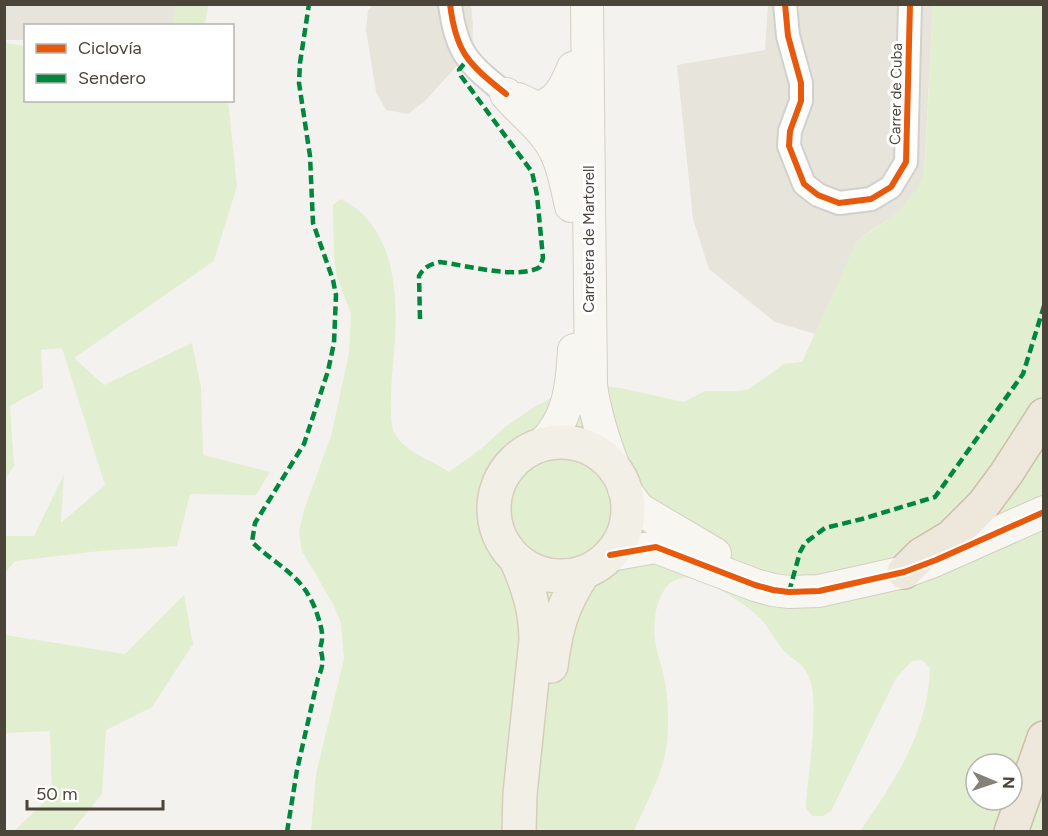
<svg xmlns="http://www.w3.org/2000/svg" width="1048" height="836" viewBox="0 0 1048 836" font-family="Figtree,sans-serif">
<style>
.residential{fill:#e7e4dc}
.green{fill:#e1eecf;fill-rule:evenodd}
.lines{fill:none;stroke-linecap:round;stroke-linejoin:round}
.street-casing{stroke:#d2d0cb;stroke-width:26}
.secondary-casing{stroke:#d3cfc5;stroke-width:34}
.primary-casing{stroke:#d6cebb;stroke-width:36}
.highway-casing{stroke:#ccbfa9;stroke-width:36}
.street{stroke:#fdfdfc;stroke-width:22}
.secondary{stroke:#f7f6f1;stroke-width:32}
.primary{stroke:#f2efe6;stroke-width:33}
.highway{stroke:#ede8db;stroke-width:33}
.quiet{stroke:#00873e;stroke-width:4.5;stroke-dasharray:9 4.5;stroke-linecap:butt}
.cycleway-casing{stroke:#fff;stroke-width:10}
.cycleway{stroke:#e8590c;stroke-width:6}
.labels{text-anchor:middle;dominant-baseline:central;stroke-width:6;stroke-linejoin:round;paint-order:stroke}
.street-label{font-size:15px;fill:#4b4439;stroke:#fff}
</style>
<rect width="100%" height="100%" fill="#f4f2ee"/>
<path class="residential" d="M 5,5 L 183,5 L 182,25 L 26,26 L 25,40 L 5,40 Z
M 373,5 L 471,5 L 473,26 L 472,49 L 425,101 L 408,114 L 386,110 L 376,92 L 366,30 L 368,10 Z
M 768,5 L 933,5 L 924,176 L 919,187 L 899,212 L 863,236 L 857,242 L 815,334 L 775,322 L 709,269 L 693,219 L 677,65 L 765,50 Z"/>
<path class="green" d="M 176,5 L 208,5 L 205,25 L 172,25 Z
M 933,5 L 1043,5 L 1043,831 L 860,831 C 894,783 929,729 930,668 L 922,660 L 912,661 L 896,678 L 831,811 L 823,816 L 812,816 L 806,808 C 807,776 822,698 807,673 C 802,663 792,659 784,651 C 777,643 772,634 766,625 C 756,610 717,586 699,580 C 661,567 652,611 655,639 C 657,656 664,671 666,688 C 668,706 669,724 667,742 C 664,774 646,802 634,831 L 311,832 L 316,774 L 344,659 L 341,623 L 333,604 L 302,551 L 299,531 L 304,510 L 331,436 L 349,353 L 351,314 L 337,277 L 334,257 L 333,205 L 341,199 C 400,228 399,307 393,363 C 392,378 388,418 394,432 C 403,452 432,460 449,472 L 482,448 L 505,427 L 534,407 L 580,383 L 620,388 L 684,402 L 705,391 L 739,391 L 749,389 L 784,364 L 802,362 L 857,242 C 864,235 871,231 879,226 C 902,210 922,192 925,164 ZM 976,764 L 1012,764 L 1012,800 L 976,800 Z
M 5,43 L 25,46 L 26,100 L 228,101 L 237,186 L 214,261 L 74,358 L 104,385 L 192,343 L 201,387 L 203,455 L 270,472 L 256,495 L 190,494 L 177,546 L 100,551 L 15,561 L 5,573 L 5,536 L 34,536 L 64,474 L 61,523 L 105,485 L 62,348 L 41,350 L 43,388 L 10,406 L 14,466 L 5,479 Z
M 184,595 L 193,644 L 152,707 L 106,730 L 102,794 L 72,831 L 14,831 L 52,795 L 50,731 L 5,733 L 5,635 L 125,654 Z"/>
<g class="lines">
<defs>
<path id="street" d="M 450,4 C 456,54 469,64 506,94
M 785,4 L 788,36 L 801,83 L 801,101 L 790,131 L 789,146 L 804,184 L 818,195 L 839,203 L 871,199 L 891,187 L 906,162 L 910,4"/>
<path id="secondary" d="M 587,4 L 591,385 C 595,415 604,442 615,470
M 506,94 C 519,110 536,122 548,139 C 562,158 566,184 571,206
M 518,99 L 549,114 L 573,119 L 582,134 L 587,154
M 536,109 C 558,102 565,88 573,68
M 540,446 C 569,422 572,385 574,350
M 624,489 L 639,509 L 715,554
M 610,555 L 656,547 L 755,585 L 773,590 L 789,592 L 819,591 L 904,572 L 936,560 L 1044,512"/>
<path id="primary" d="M494 509a67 67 0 1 1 134 0a67 67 0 1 1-134 0Z
M 516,559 C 528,586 536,610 536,640 L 520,794 L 519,832
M 551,666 C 556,627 562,605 584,572"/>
<path id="highway" d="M 904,572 L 921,555 L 951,537 L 983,505 L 1006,474 L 1044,415
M 1011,832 L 1044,738"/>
</defs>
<use href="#street" class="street-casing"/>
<use href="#secondary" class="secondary-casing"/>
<use href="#primary" class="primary-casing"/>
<use href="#highway" class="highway-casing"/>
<use href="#street" class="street"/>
<use href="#secondary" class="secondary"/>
<use href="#primary" class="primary"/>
<use href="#highway" class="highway"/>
<path class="quiet" d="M 420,319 L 419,276 C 424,267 430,264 440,262 C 465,265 518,280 540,267 L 543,258 L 537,195 L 532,172 L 461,76 L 459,70 L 467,60
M 789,592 L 800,552 L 805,543 L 825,528 L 862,519 L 935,497 L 1023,374 L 1044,306
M 287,832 L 297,770 L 318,678 C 323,667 324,660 320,648 C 324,637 322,629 318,617 C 305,575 280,569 252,542 L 255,523 L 304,444 L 328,371 L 334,343 L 336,295 L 333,280 L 313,223 L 310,156 L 299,83 L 300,63 L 309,4"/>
<defs>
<path id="cycleway" d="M 450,4 C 456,54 469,64 506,94
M 785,4 L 788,36 L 801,83 L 801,101 L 790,131 L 789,146 L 804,184 L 818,195 L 839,203 L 871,199 L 891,187 L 906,162 L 910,4
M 610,555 L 656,547 L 755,585 L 773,590 L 789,592 L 819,591 L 904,572 L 936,560 L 1044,512"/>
</defs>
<use href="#cycleway" class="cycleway-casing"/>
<use href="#cycleway" class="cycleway"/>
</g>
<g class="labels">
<g class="street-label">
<text transform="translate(896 94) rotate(-89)">Carrer de Cuba</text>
<text transform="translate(589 239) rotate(-90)">Carretera de Martorell</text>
</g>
</g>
<rect width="1048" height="836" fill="none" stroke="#4b4439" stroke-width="12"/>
<rect x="24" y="24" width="210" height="78" fill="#ffffff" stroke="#b7b4b0" stroke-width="1.5"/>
<rect x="36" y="44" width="30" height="9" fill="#e8590c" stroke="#b7b4b0" stroke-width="1.5"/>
<text x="78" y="54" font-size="18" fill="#4b4439">Ciclovía</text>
<rect x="36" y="74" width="30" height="9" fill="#00873e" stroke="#b7b4b0" stroke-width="1.5"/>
<text x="78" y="84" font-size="18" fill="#4b4439">Sendero</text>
<g transform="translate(994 782) rotate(92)"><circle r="28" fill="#ffffff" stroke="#b7b4b0" stroke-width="1.5"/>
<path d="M0-4.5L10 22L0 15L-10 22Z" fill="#868178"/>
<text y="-9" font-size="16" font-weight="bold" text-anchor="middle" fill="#4b4439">N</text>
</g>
<path d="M27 800v9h136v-9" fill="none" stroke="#4b4439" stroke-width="3"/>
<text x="36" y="800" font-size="18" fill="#4b4439" stroke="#ffffff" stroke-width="4.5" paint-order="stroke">50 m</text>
</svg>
